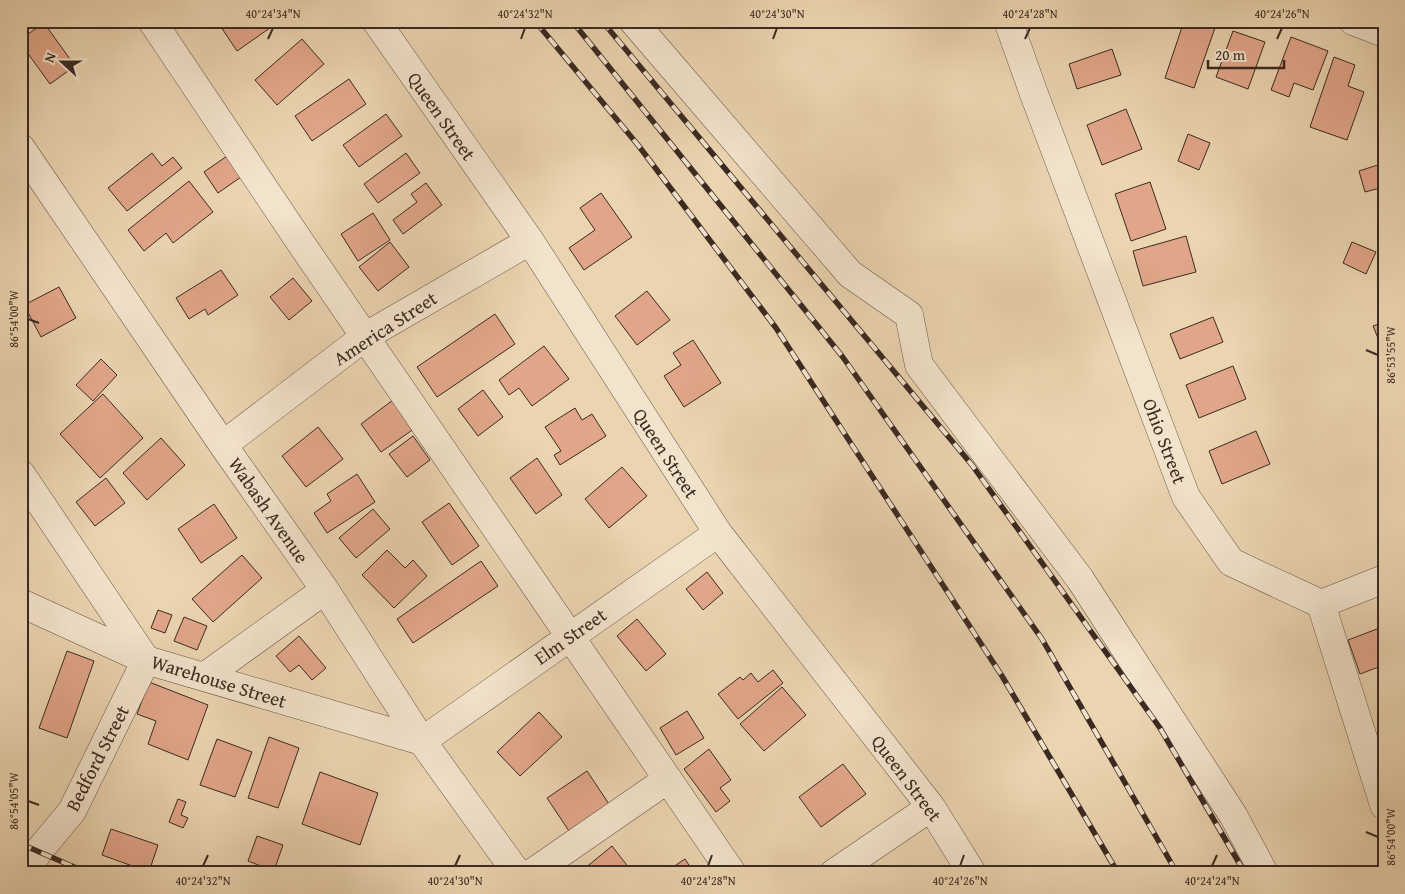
<svg xmlns="http://www.w3.org/2000/svg" width="1405" height="894" viewBox="0 0 1405 894" font-family="'Gentium Book Plus',serif">
<style>
.building{fill:#e1a689;stroke:#3b2a22}
.lines{fill:none;stroke-linecap:round;stroke-linejoin:round}
.minor-casing{stroke:#675446;stroke-width:29}
.minor{stroke:#f2e3cc;stroke-width:28}
.rail-casing{stroke:#3b2a22;stroke-width:5.5}
.rail{stroke:#f2e3cc;stroke-width:4;stroke-dasharray:11;stroke-linecap:butt}
.ticks{fill:none;stroke:#3b2a22;stroke-width:2}
.labels{text-anchor:middle;dominant-baseline:central;stroke-width:4.5;stroke-linejoin:round;paint-order:stroke}
.street-label{font-size:19px;fill:#3b2a22;stroke:#f2e3cc}
.neatline{fill:none;stroke:#3b2a22;stroke-width:2}
.ticks-label{font-size:12px;text-anchor:middle;fill:#3b2a22}
</style>
<rect width="100%" height="100%" fill="#ebd4b0"/>
<filter id="stains"><feTurbulence type="fractalNoise" baseFrequency=".004" numOctaves="4"/><feColorMatrix values="0 0 0 0 .2 0 0 0 0 .09 0 0 0 0 .02 0 0 0 .5 -.17"/></filter>
<radialGradient id="worn" r=".72"><stop offset=".6" stop-color="#630" stop-opacity="0"/><stop offset="1" stop-color="#630" stop-opacity=".3"/></radialGradient>
<path class="building" d="M 223,21 L 280,21 L 237,51 L 219,24 Z
M 1184,21 L 1205,21 L 1216,25 L 1194,88 L 1165,78 Z
M 44,23 L 75,66 L 50,84 L 21,44 L 21,39 Z
M 1233,31 L 1265,42 L 1248,89 L 1216,77 Z
M 1291,37 L 1328,51 L 1313,90 L 1294,83 L 1289,97 L 1271,90 Z
M 302,39 L 324,64 L 277,105 L 255,80 Z
M 1112,49 L 1121,75 L 1077,89 L 1069,64 Z
M 1334,57 L 1355,65 L 1348,86 L 1364,92 L 1347,140 L 1310,127 Z
M 349,79 L 366,104 L 312,141 L 295,116 Z
M 1126,109 L 1142,149 L 1102,165 L 1087,125 Z
M 386,114 L 402,136 L 359,167 L 343,145 Z
M 1188,134 L 1210,143 L 1199,170 L 1178,161 Z
M 152,153 L 162,166 L 173,157 L 182,168 L 127,211 L 108,188 Z
M 406,153 L 420,173 L 378,203 L 364,184 Z
M 227,156 L 241,177 L 218,193 L 204,172 Z
M 1384,163 L 1384,187 L 1365,192 L 1359,171 Z
M 189,181 L 213,212 L 173,243 L 166,233 L 144,251 L 128,230 Z
M 1150,182 L 1166,229 L 1131,241 L 1115,194 Z
M 426,183 L 442,205 L 403,234 L 393,220 L 417,202 L 411,194 Z
M 601,193 L 632,237 L 584,270 L 569,248 L 595,230 L 580,208 Z
M 373,213 L 390,240 L 358,261 L 341,234 Z
M 1186,236 L 1196,272 L 1143,286 L 1133,251 Z
M 390,242 L 409,267 L 378,291 L 359,267 Z
M 1352,242 L 1376,252 L 1366,274 L 1343,263 Z
M 221,270 L 238,295 L 208,315 L 205,309 L 189,319 L 176,298 Z
M 293,278 L 312,301 L 289,320 L 270,297 Z
M 59,287 L 76,318 L 41,337 L 24,305 Z
M 647,291 L 670,320 L 637,345 L 615,316 Z
M 495,314 L 515,344 L 437,397 L 417,367 Z
M 1213,317 L 1223,342 L 1180,359 L 1170,334 Z
M 1384,322 L 1384,353 L 1373,326 Z
M 693,340 L 721,383 L 684,407 L 664,376 L 681,365 L 673,353 Z
M 544,346 L 569,379 L 532,406 L 519,388 L 509,395 L 499,380 Z
M 101,359 L 117,375 L 93,401 L 76,385 Z
M 1233,366 L 1246,399 L 1199,418 L 1186,385 Z
M 483,390 L 503,417 L 478,436 L 458,409 Z
M 103,394 L 143,438 L 100,478 L 60,434 Z
M 397,397 L 418,426 L 381,452 L 361,424 Z
M 575,408 L 582,420 L 592,414 L 606,436 L 560,465 L 554,455 L 561,451 L 545,427 Z
M 318,427 L 343,459 L 306,487 L 282,456 Z
M 1256,431 L 1270,464 L 1222,484 L 1209,451 Z
M 413,436 L 430,460 L 407,477 L 389,454 Z
M 161,438 L 185,465 L 147,500 L 123,473 Z
M 537,458 L 562,495 L 536,514 L 510,478 Z
M 622,467 L 647,496 L 609,528 L 585,499 Z
M 357,474 L 375,502 L 327,533 L 314,513 L 331,501 L 327,494 Z
M 106,478 L 125,503 L 95,526 L 76,502 Z
M 449,503 L 479,546 L 452,565 L 422,522 Z
M 214,504 L 237,538 L 201,563 L 178,529 Z
M 373,509 L 390,529 L 356,558 L 339,538 Z
M 387,550 L 405,568 L 413,560 L 427,576 L 394,608 L 362,575 Z
M 242,555 L 262,578 L 213,622 L 192,599 Z
M 481,561 L 498,586 L 413,643 L 397,619 Z
M 707,572 L 723,593 L 703,610 L 686,589 Z
M 158,610 L 172,615 L 165,633 L 151,628 Z
M 184,617 L 207,626 L 197,650 L 174,641 Z
M 637,619 L 666,654 L 646,671 L 617,636 Z
M 1377,629 L 1384,646 L 1384,665 L 1360,674 L 1348,640 Z
M 299,636 L 326,668 L 312,680 L 299,665 L 290,672 L 276,656 Z
M 67,651 L 94,661 L 67,738 L 39,728 Z
M 773,670 L 783,683 L 738,719 L 718,694 L 740,677 L 743,680 L 751,673 L 758,682 Z
M 149,682 L 208,705 L 188,760 L 148,744 L 156,721 L 137,714 Z
M 782,687 L 806,715 L 764,751 L 740,724 Z
M 687,711 L 704,738 L 676,755 L 660,728 Z
M 539,712 L 562,737 L 520,776 L 497,752 Z
M 1384,730 L 1384,753 L 1382,754 L 1371,739 Z
M 269,737 L 299,748 L 278,808 L 248,798 Z
M 217,739 L 252,752 L 235,797 L 200,785 Z
M 709,749 L 731,780 L 720,788 L 730,801 L 716,812 L 684,769 Z
M 843,764 L 866,794 L 821,827 L 799,797 Z
M 587,771 L 609,804 L 569,831 L 547,798 Z
M 320,772 L 378,793 L 360,845 L 302,824 Z
M 178,799 L 186,802 L 181,815 L 188,818 L 183,828 L 169,822 Z
M 111,829 L 158,845 L 149,872 L 102,855 Z
M 257,836 L 283,845 L 274,871 L 248,861 Z
M 612,846 L 633,873 L 579,873 Z
M 685,859 L 694,873 L 664,873 Z"/>
<g class="lines">
<defs>
<path id="minor" d="M 152,21 L 298,239 L 732,873
M 376,21 L 530,241 L 718,533 L 931,807 L 972,873
M 633,21 L 850,274 L 909,315 L 919,365 L 1080,579 L 1233,815 L 1264,873
M 1008,21 L 1034,94 L 1186,497 L 1231,562 L 1321,604 L 1384,805
M 1353,21 L 1384,33
M 21,148 L 223,445 L 325,590 L 422,741 L 517,873
M 223,445 L 366,336 L 530,241
M 21,474 L 146,660 L 72,811 L 38,852 L 26,872 L 21,870
M 21,603 L 146,660 L 422,741 L 718,533
M 1321,604 L 1384,579
M 204,677 L 325,590
M 532,873 L 668,779
M 834,873 L 931,807"/>
</defs>
<use href="#minor" class="minor-casing"/>
<use href="#minor" class="minor"/>
<defs>
<path id="rail" d="M 535,21 L 638,145 L 776,328 L 1002,676 L 1118,873
M 572,21 L 842,356 L 1042,639 L 1177,873
M 602,21 L 972,465 L 1160,728 L 1245,873
M 21,844 L 88,873"/>
</defs>
<use href="#rail" class="rail-casing"/>
<use href="#rail" class="rail"/>
</g>
<path class="ticks" d="M 268,39 L 273,28M 521,39 L 525,28M 773,39 L 777,28M 1025,39 L 1030,28M 1277,39 L 1282,28M 28,319 L 39,323M 1366,350 L 1378,355M 28,801 L 39,805M 1366,832 L 1378,837M 203,866 L 208,855M 455,866 L 460,855M 708,866 L 712,855M 960,866 L 964,855M 1212,866 L 1217,855"/>
<g class="labels">
<g class="street-label">
<text transform="translate(442 116) rotate(55)">Queen Street</text>
<text transform="translate(385 328) rotate(-33)">America Street</text>
<text transform="translate(1165 441) rotate(69)">Ohio Street</text>
<text transform="translate(666 453) rotate(57)">Queen Street</text>
<text transform="translate(269 510) rotate(55)">Wabash Avenue</text>
<text transform="translate(570 636) rotate(-35)">Elm Street</text>
<text transform="translate(219 681) rotate(17)">Warehouse Street</text>
<text transform="translate(97 758) rotate(-63)">Bedford Street</text>
<text transform="translate(907 778) rotate(53)">Queen Street</text>
</g>
</g>
<rect width="1405" height="894" fill="none" stroke="#ebd4b0" stroke-width="55"/>
<g transform="translate(62 62) rotate(291)" stroke="#f2e3cc" stroke-width="4" paint-order="stroke">
<path d="M0-4L9 19L0 12L-9 19Z" fill="#3b2a22"/>
<text y="-8" font-size="14" font-weight="bold" text-anchor="middle" fill="#3b2a22">N</text>
</g>
<path d="M1208 60v8h76v-8" fill="none" stroke="#3b2a22" stroke-width="2.5"/>
<text x="1215" y="60" font-size="15" fill="#3b2a22" stroke="#f2e3cc" stroke-width="4" paint-order="stroke">20 m</text>
<rect x="28" y="28" width="1350" height="838" class="neatline"/>
<g class="ticks-label">
<text x="273" y="18">40°24'34"N</text>
<text x="525" y="18">40°24'32"N</text>
<text x="777" y="18">40°24'30"N</text>
<text x="1030" y="18">40°24'28"N</text>
<text x="1282" y="18">40°24'26"N</text>
<text transform="translate(14 319) rotate(-90)" y="4">86°54'00"W</text>
<text transform="translate(1391 355) rotate(-90)" y="4">86°53'55"W</text>
<text transform="translate(14 801) rotate(-90)" y="4">86°54'05"W</text>
<text transform="translate(1391 837) rotate(-90)" y="4">86°54'00"W</text>
<text x="203" y="885">40°24'32"N</text>
<text x="455" y="885">40°24'30"N</text>
<text x="708" y="885">40°24'28"N</text>
<text x="960" y="885">40°24'26"N</text>
<text x="1212" y="885">40°24'24"N</text>
</g>
<rect width="100%" height="100%" filter="url(#stains)"/>
<rect width="100%" height="100%" fill="url(#worn)"/>
</svg>
